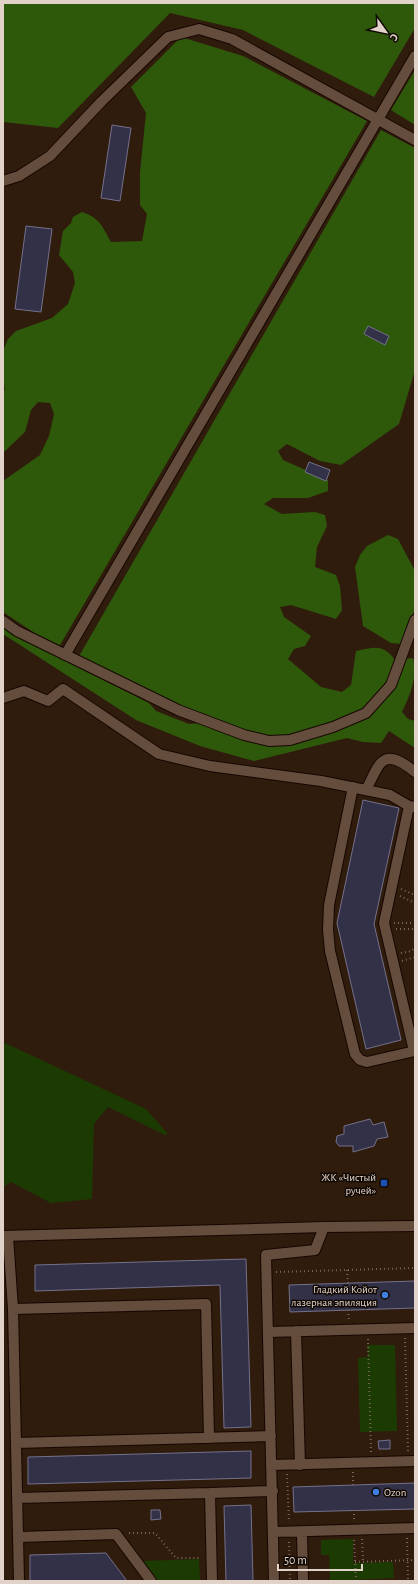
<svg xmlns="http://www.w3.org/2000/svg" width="418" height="1584" viewBox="0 0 418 1584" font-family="'Alegreya Sans',sans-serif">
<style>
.green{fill:#1c3b03}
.forest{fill:#2e590b}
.building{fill:#333147;stroke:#73718b}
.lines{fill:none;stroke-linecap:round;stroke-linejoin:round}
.minor-casing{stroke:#170600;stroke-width:12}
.path{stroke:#776558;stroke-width:2;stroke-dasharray:1 3;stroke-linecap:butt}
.minor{stroke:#644d3d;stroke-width:10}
.transit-dot{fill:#1a4fb4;stroke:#110904;stroke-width:1.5}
.shop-dot{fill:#3f7fe0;stroke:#110904;stroke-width:1.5}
.labels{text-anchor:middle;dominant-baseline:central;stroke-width:3;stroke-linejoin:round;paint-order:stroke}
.poi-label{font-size:11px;fill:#e1d3c9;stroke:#110904;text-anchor:end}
</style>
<rect width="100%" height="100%" fill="#301c0d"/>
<path class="green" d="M 3,1042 L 146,1109 L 168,1134 L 165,1135 L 108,1107 L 94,1124 L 92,1199 L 51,1203 L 11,1182 L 3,1187 Z
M 367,1345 L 395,1345 L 397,1431 L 360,1432 L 358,1358 L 368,1357 Z
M 353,1539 L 353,1563 L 393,1562 L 394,1578 L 330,1581 L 329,1555 L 321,1555 L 321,1540 Z
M 199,1559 L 200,1581 L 158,1581 L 143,1561 Z"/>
<path class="forest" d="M 3,3 L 415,3 L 415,28 L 374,97 L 243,30 L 170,13 L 58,128 L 3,122 Z
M 181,37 L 243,56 L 367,121 L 60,645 L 48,642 L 3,612 L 3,481 L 40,455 L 49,436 L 54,414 L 50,403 L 38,402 L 31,410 L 25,432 L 3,453 L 3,392 L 5,390 L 3,378 L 3,351 L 8,339 L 16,331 L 52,318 L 68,304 L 75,283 L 73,272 L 59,255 L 63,231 L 71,223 L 73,217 L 82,212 C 100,218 102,226 111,242 L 142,241 L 147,214 L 140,205 L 140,172 L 146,113 L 131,87 Z
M 415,70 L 415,107 L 414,110 L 415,111 L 415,125 L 391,110 Z
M 381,130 L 415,148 L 415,370 L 399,424 L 341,465 L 320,461 L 287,444 L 278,451 L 283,460 L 328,480 L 328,491 L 308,498 L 273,498 L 264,504 L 282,514 L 315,512 L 325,515 L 327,526 L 317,547 L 315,567 L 336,575 L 340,586 L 342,610 L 336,619 L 291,605 L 280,607 L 284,617 L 311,636 L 305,646 L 294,649 L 288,659 L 321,687 L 342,692 L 351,685 L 356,651 C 375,647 383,644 395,660 L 390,682 L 367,709 L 299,736 L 274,741 L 177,705 L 78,658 Z
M 388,535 L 398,539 L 415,571 L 415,608 L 402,644 L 391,643 L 363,626 L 355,567 L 360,555 L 367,546 Z
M 3,625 L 52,654 L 149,703 L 156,711 L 189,724 L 202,723 L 268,745 L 367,717 L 404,659 L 413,658 C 418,677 410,695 402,712 L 408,719 L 415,721 L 415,748 L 389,731 L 381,743 L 363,742 L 347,738 L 254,761 L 200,746 L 136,720 L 3,634 Z"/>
<path class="building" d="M 112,125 L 131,128 L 120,201 L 101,198 Z
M 26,226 L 52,229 L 41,312 L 15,309 Z
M 368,326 L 389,336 L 385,345 L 364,334 Z
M 309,462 L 330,470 L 326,481 L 305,472 Z
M 363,800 L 399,808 L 374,924 L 401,1040 L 366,1049 L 337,923 Z
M 370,1119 L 373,1125 L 384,1122 L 388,1137 L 377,1139 L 374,1146 L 353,1152 L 353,1146 L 339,1146 L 336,1142 L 337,1136 L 344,1134 L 344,1126 Z
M 246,1259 L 251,1427 L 224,1428 L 220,1285 L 35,1291 L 35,1265 Z
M 415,1281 L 415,1308 L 290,1312 L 289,1285 Z
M 390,1440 L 390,1449 L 379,1449 L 378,1441 Z
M 251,1451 L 251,1478 L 28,1484 L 28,1457 Z
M 415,1483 L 415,1509 L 294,1512 L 293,1487 Z
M 251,1505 L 253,1581 L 226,1581 L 224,1506 Z
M 151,1510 L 160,1510 L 161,1519 L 151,1520 Z
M 106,1553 L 127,1581 L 30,1581 L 30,1555 Z"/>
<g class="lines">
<defs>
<path id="minor" d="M 3,181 L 19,176 L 50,156 L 102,101 L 168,37 L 199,29 L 232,39 L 415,140
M 3,621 L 17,631 L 178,710 L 244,735 L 269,741 L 290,740 L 333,727 L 366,713 L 391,685 L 415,620
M 65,655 L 415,56
M 3,698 L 24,691 L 48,701 L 63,689 L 159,754 L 210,766 L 321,781 L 390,795 L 409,806 L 415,807
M 353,787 L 329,905 L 328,930 L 330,951 L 355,1054 L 360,1060 L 367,1062 L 415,1051
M 366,790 C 380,762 383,746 415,772
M 409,806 L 384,923 L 414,1051
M 3,1236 L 324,1227 L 415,1226
M 8,1236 L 13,1309 L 19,1581
M 13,1309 L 206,1304 L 209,1438
M 296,1331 L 300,1465
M 268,1332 L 415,1328
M 16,1443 L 271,1436
M 271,1465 L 415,1461
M 18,1498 L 210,1493
M 273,1532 L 415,1528
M 302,1532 L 303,1581
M 19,1537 L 116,1534 L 151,1581
M 212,1581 L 210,1493 L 273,1491
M 274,1581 L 266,1255 L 315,1250 L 324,1227"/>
</defs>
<use href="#minor" class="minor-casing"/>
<path class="path" d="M 401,889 L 415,895
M 400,896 L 415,903
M 394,923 L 415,923
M 396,929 L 415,929
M 401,953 L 411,951 L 415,948
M 402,961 L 415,957
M 347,1270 L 348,1283
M 276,1272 L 415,1268
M 348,1310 L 349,1321
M 405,1338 L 408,1451
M 368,1339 L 371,1452
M 353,1472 L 353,1485
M 287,1474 L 289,1522
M 354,1510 L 354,1519
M 129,1533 L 155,1533 L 176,1558 L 201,1558
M 407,1538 L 408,1581
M 362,1539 L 363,1561
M 354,1540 L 356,1581
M 289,1542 L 290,1581
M 355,1562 L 415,1560"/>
<use href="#minor" class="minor"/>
</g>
<rect class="transit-dot" x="380" y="1179" width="8" height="8" rx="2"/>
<g class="shop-dot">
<circle cx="385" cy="1295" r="4"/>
<circle cx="376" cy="1492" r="4"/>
</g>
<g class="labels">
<g class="poi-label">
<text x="376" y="1177">ЖК «Чистый<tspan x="376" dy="13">ручей»</tspan></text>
<text x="377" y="1289">Гладкий Койот<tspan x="377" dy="13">лазерная эпиляция</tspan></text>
<text x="384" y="1492" text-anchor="start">Ozon</text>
</g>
</g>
<rect width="418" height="1584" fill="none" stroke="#e1d3c9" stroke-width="8"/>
<g transform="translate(386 32) rotate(123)" stroke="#110904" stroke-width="3" paint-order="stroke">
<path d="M0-3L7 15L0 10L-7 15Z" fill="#e1d3c9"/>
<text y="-6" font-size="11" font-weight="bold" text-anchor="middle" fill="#e1d3c9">С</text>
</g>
<path d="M278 1564v6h84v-6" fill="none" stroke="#e1d3c9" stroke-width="2"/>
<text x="284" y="1564" font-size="12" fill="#e1d3c9" stroke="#110904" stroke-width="3" paint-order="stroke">50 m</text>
</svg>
